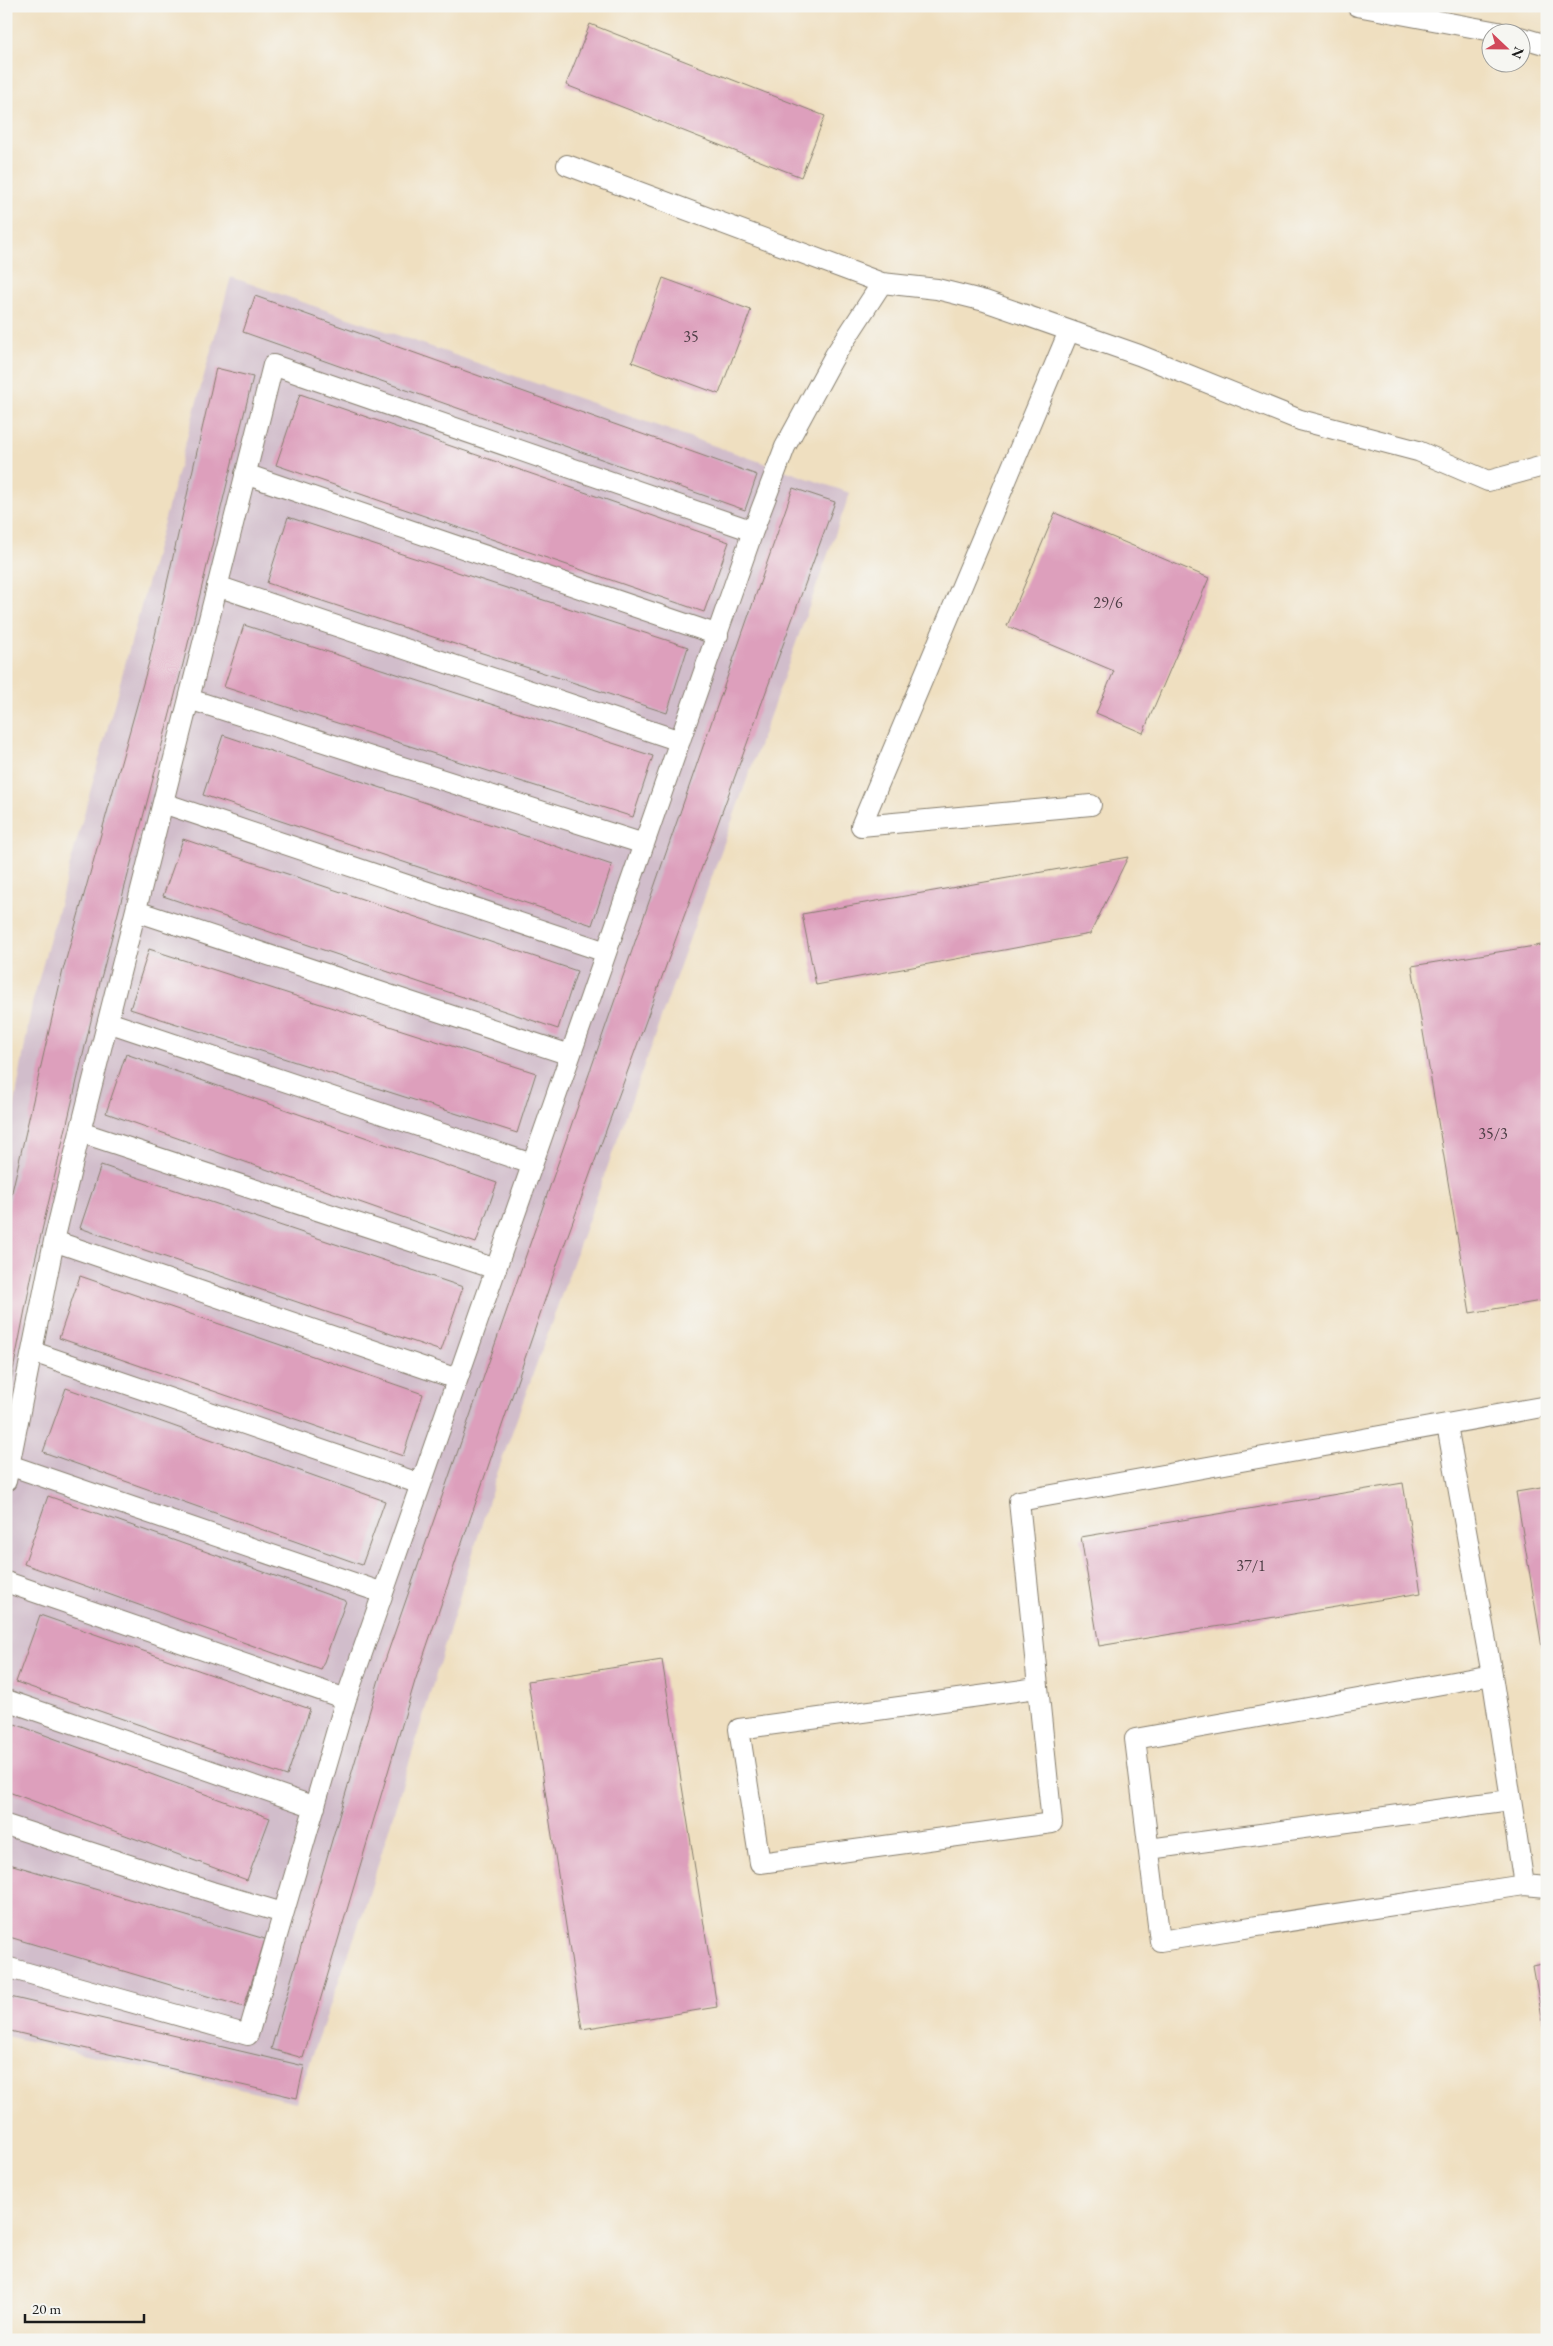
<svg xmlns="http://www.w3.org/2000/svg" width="1553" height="2346" viewBox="0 0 1553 2346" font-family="'EB Garamond',serif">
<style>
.industrial{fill:#d1bdcb}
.building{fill:#dd9fbc}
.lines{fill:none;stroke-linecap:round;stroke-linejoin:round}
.lane-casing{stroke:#867e6e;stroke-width:22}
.lane{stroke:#fff;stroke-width:20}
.labels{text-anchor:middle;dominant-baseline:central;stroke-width:4.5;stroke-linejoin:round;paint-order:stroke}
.number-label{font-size:16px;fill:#4c3d44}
</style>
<rect width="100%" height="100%" fill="#f6f6f2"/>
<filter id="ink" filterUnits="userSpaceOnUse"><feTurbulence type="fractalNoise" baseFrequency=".02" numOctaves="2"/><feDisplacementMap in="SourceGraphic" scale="10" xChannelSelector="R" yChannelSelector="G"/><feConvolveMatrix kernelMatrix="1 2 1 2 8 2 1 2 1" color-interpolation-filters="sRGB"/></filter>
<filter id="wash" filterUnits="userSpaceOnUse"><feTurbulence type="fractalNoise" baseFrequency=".0096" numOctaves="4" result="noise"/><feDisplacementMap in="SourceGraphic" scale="20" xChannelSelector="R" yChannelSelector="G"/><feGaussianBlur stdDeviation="1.12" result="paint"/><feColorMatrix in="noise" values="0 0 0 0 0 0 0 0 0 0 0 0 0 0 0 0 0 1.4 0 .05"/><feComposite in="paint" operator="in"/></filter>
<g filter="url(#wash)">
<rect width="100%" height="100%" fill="#efdfc0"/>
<path class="industrial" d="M 231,277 L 850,493 L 497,1474 L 366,1904 L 296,2102 L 6,2036 L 6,1154 L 32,1004 Z"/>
<g id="blocks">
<path class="building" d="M 590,24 L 825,116 L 801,177 L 566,85 Z
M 663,278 L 751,310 L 719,394 L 632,362 Z
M 255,296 L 757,475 L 745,510 L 243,332 Z
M 216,368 L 253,377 L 183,664 L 100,982 L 33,1269 L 6,1406 L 6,1218 L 63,970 L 149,662 Z
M 300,394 L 729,542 L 704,612 L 276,465 Z
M 793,488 L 835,502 L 553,1276 L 415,1681 L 303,2058 L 271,2049 L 382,1669 Z
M 1055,513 L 1209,578 L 1143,733 L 1096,713 L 1114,671 L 1007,626 Z
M 288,517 L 688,647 L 667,713 L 267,583 Z
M 244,625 L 653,756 L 633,817 L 224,687 Z
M 223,735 L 612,865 L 592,925 L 203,795 Z
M 183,839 L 577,971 L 558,1029 L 163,896 Z
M 1128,857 L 1090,934 L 816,985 L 802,914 Z
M 1547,944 L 1547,1300 L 1470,1313 L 1412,966 Z
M 149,949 L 536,1073 L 517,1133 L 130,1009 Z
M 126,1054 L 497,1183 L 476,1243 L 106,1113 Z
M 101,1165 L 463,1287 L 441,1351 L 80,1228 Z
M 80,1276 L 423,1394 L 403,1456 L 59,1338 Z
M 66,1388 L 385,1501 L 362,1565 L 43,1452 Z
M 1403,1483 L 1421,1593 L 1099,1646 L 1081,1537 Z
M 1547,1487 L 1547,1671 L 1546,1671 L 1516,1492 Z
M 48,1496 L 346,1601 L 321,1670 L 24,1564 Z
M 40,1615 L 310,1709 L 287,1776 L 16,1682 Z
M 662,1660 L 717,2007 L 582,2029 L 528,1681 Z
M 15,1724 L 270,1818 L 247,1880 L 6,1791 L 6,1746 Z
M 6,1863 L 265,1939 L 244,2007 L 6,1936 Z
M 1547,1963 L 1547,2039 L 1546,2039 L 1533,1966 Z
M 6,1996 L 304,2066 L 297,2098 L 6,2030 Z"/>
</g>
</g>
<g filter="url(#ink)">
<use href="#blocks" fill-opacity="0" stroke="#867e6e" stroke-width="1"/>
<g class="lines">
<defs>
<path id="lane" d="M 1357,6 L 1498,32
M 1520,37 L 1547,45
M 567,165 L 882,283
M 1069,331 L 861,826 L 1091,805
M 245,474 L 718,635
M 217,586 L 680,741
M 189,699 L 644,844
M 163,803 L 606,952
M 136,911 L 570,1055
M 108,1022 L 532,1164
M 80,1132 L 496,1269
M 54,1241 L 457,1379
M 33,1352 L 421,1484
M 1447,1425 L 1492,1675 L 1135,1739 L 1160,1941 L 1524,1885 L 1492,1675
M 9,1465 L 383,1593
M 6,1481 L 54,1241 L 80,1132 L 273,365 L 753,531
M 6,1582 L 346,1699
M 1037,1688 L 739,1729 L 760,1863 L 1052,1823 L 1019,1501 L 1547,1406
M 6,1700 L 315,1807
M 6,1825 L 212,1892 L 283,1913
M 1149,1849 L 1510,1800
M 1524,1885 L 1547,1887
M 6,1967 L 248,2035 L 346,1699 L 753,531 L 785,447 L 835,355 L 882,283 L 937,289 L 985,301 L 1139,355 L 1300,420 L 1418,451 L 1488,481 L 1547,465"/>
</defs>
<use href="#lane" class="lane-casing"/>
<use href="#lane" class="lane"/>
</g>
</g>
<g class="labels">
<g class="number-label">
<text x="691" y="336">35</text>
<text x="1108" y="602">29/6</text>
<text x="1493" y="1133">35/3</text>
<text x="1251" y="1565">37/1</text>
</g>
</g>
<rect width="1553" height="2346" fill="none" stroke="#f6f6f2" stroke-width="25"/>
<g transform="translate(1506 48) rotate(112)"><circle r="24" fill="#f6f6f2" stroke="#9f9f9c"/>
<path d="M0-4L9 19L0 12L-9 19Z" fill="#d1495b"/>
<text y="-8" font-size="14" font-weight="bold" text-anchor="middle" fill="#1c1c1c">N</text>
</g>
<path d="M25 2314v8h119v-8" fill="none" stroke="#1c1c1c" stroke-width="2.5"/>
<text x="32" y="2314" font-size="15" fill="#1c1c1c" stroke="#f6f6f2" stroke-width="4" paint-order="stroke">20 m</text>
</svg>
